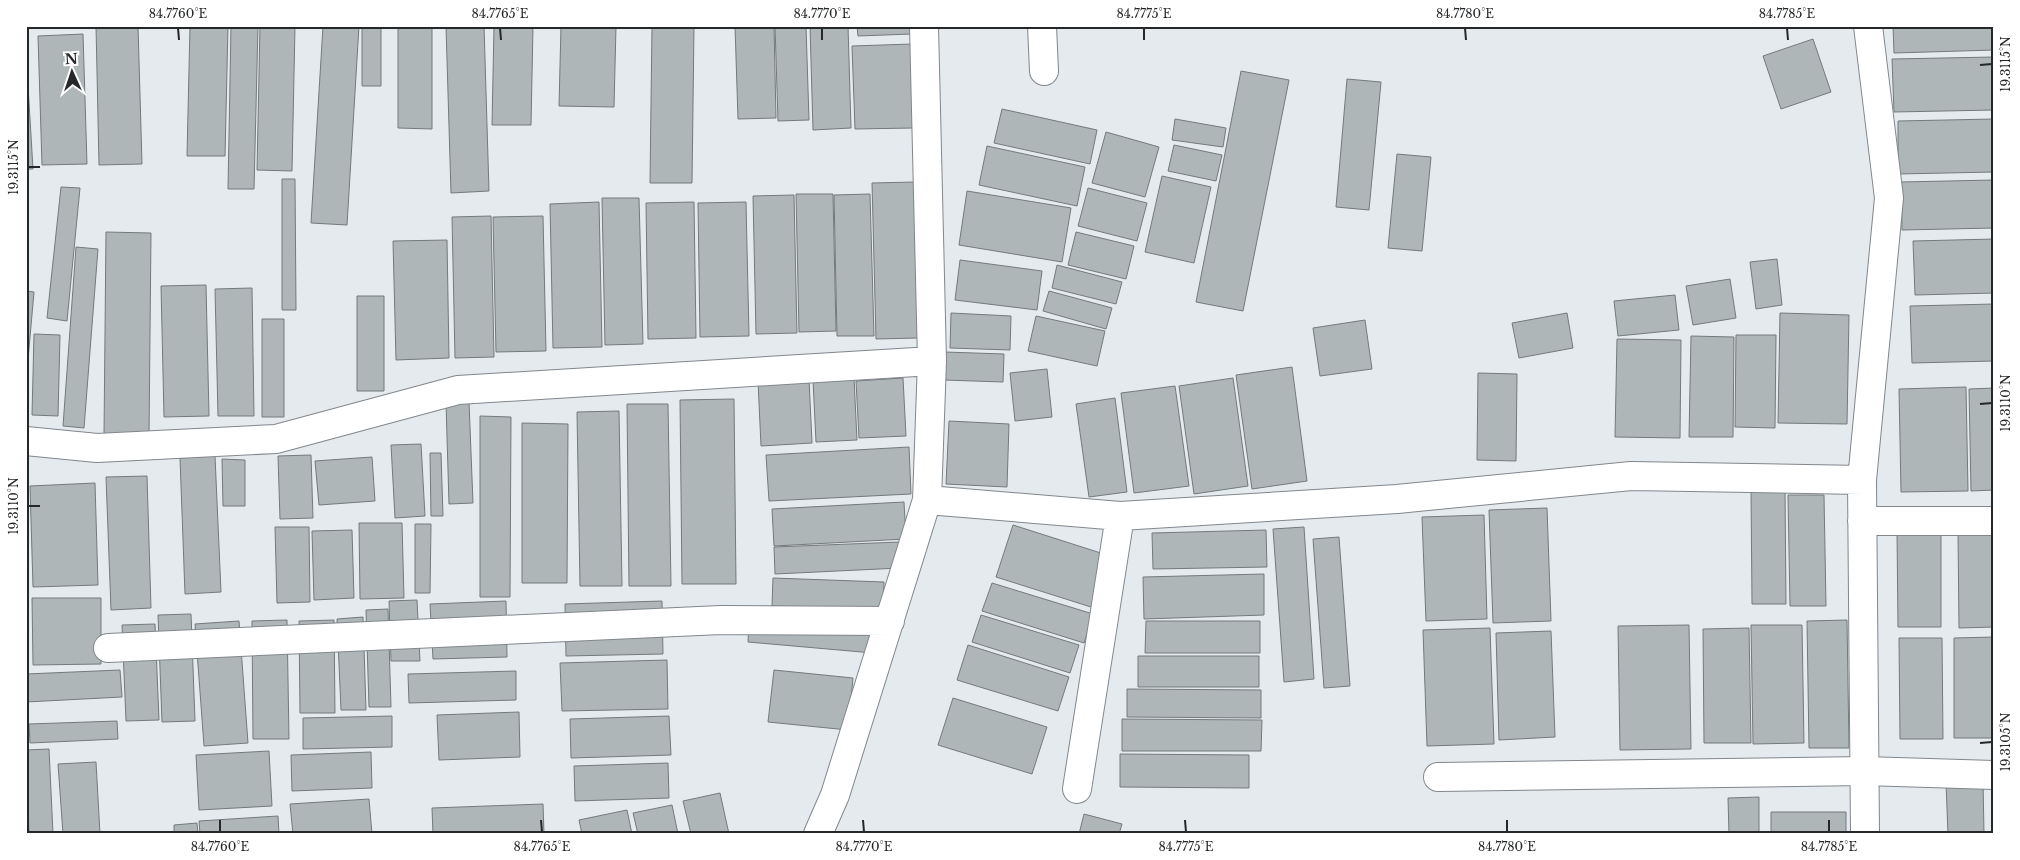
<svg xmlns="http://www.w3.org/2000/svg" width="2020" height="860" viewBox="0 0 2020 860" font-family="'Libre Baskerville',serif">
<style>
.building{fill:#aeb6b8;stroke:#737a7c}
.lines{fill:none;stroke-linecap:round;stroke-linejoin:round}
.minor-casing{stroke:#82878c;stroke-width:30}
.minor{stroke:#fff;stroke-width:28}
.ticks{fill:none;stroke:#252729;stroke-width:2}
.neatline{fill:none;stroke:#252729;stroke-width:2}
.ticks-label{font-size:12px;text-anchor:middle;fill:#252729}
</style>
<rect width="100%" height="100%" fill="#e5eaef"/>
<path class="building" d="M 96,26 L 138,26 L 142,164 L 99,165 Z
M 190,26 L 228,26 L 225,156 L 187,156 Z
M 231,26 L 258,26 L 254,189 L 228,189 Z
M 260,26 L 295,26 L 292,171 L 257,170 Z
M 323,26 L 359,26 L 347,225 L 311,223 Z
M 362,26 L 381,26 L 381,86 L 362,86 Z
M 398,26 L 432,26 L 432,129 L 398,128 Z
M 446,26 L 484,26 L 489,191 L 451,193 Z
M 494,26 L 533,26 L 531,125 L 492,125 Z
M 561,26 L 616,26 L 614,107 L 559,106 Z
M 652,26 L 694,26 L 692,183 L 650,183 Z
M 735,26 L 774,26 L 776,118 L 738,119 Z
M 775,26 L 806,26 L 809,120 L 778,121 Z
M 810,26 L 848,26 L 851,128 L 813,130 Z
M 857,26 L 912,26 L 912,34 L 858,36 Z
M 1893,26 L 1994,26 L 1994,50 L 1894,53 Z
M 83,34 L 87,164 L 42,165 L 38,36 Z
M 1813,39 L 1831,92 L 1781,109 L 1763,56 Z
M 912,44 L 914,128 L 855,129 L 852,46 Z
M 26,52 L 33,169 L 26,169 Z
M 1994,57 L 1994,110 L 1894,112 L 1892,59 Z
M 1241,71 L 1289,80 L 1243,311 L 1196,302 Z
M 1347,79 L 1381,82 L 1369,210 L 1336,207 Z
M 1002,109 L 1097,130 L 1090,164 L 994,143 Z
M 1175,119 L 1226,128 L 1223,147 L 1172,140 Z
M 1994,119 L 1994,172 L 1898,174 L 1898,121 Z
M 1106,132 L 1159,147 L 1145,197 L 1092,183 Z
M 1174,145 L 1222,155 L 1216,181 L 1168,171 Z
M 987,146 L 1085,167 L 1077,206 L 979,185 Z
M 1397,154 L 1431,157 L 1422,251 L 1388,248 Z
M 1162,176 L 1211,187 L 1194,263 L 1145,252 Z
M 282,179 L 295,179 L 296,310 L 282,310 Z
M 1994,180 L 1994,228 L 1902,230 L 1901,182 Z
M 915,182 L 918,338 L 876,339 L 872,183 Z
M 61,187 L 80,188 L 67,321 L 47,318 Z
M 1088,188 L 1147,203 L 1137,241 L 1078,226 Z
M 967,191 L 1071,208 L 1062,262 L 959,245 Z
M 796,194 L 833,194 L 836,331 L 799,332 Z
M 870,194 L 874,336 L 837,336 L 834,195 Z
M 794,195 L 797,333 L 756,334 L 753,196 Z
M 602,198 L 639,198 L 643,344 L 605,345 Z
M 599,202 L 602,347 L 553,348 L 550,204 Z
M 694,202 L 696,338 L 648,339 L 646,203 Z
M 746,202 L 749,336 L 700,337 L 698,203 Z
M 491,216 L 494,357 L 455,358 L 452,217 Z
M 543,216 L 546,351 L 496,352 L 493,217 Z
M 106,232 L 151,233 L 149,435 L 104,434 Z
M 1076,232 L 1134,246 L 1126,279 L 1068,265 Z
M 1994,239 L 1994,293 L 1915,295 L 1913,241 Z
M 447,240 L 449,358 L 396,360 L 393,241 Z
M 76,247 L 98,249 L 84,428 L 63,426 Z
M 1777,259 L 1782,305 L 1756,309 L 1750,262 Z
M 960,260 L 1042,271 L 1037,310 L 955,300 Z
M 1057,265 L 1122,282 L 1116,304 L 1052,288 Z
M 1730,279 L 1736,318 L 1693,325 L 1686,286 Z
M 206,285 L 209,416 L 164,417 L 161,286 Z
M 252,288 L 254,416 L 218,416 L 215,289 Z
M 26,291 L 34,292 L 27,371 L 26,371 Z
M 1049,291 L 1112,308 L 1106,329 L 1043,311 Z
M 1675,295 L 1679,330 L 1618,336 L 1614,301 Z
M 357,296 L 384,296 L 384,391 L 357,391 Z
M 1994,304 L 1994,361 L 1912,363 L 1910,306 Z
M 951,313 L 1011,316 L 1010,350 L 950,348 Z
M 1567,313 L 1573,348 L 1519,358 L 1512,323 Z
M 1780,313 L 1849,315 L 1847,424 L 1778,423 Z
M 1036,316 L 1105,331 L 1097,366 L 1028,351 Z
M 262,319 L 284,319 L 284,417 L 262,417 Z
M 1365,320 L 1372,369 L 1320,376 L 1313,328 Z
M 34,334 L 60,335 L 58,416 L 32,415 Z
M 1736,335 L 1776,335 L 1775,428 L 1735,427 Z
M 1691,336 L 1734,337 L 1733,437 L 1689,437 Z
M 1617,339 L 1681,340 L 1680,438 L 1615,437 Z
M 945,352 L 1004,354 L 1003,382 L 944,380 Z
M 1292,367 L 1307,481 L 1252,489 L 1236,375 Z
M 1047,369 L 1052,417 L 1015,421 L 1010,373 Z
M 1478,373 L 1517,374 L 1516,461 L 1477,460 Z
M 854,378 L 857,440 L 816,442 L 813,380 Z
M 903,378 L 906,436 L 859,438 L 856,381 Z
M 1233,378 L 1248,486 L 1194,494 L 1179,386 Z
M 809,379 L 812,443 L 761,446 L 758,381 Z
M 1175,386 L 1189,486 L 1134,493 L 1121,393 Z
M 1966,387 L 1968,491 L 1901,492 L 1899,389 Z
M 1994,388 L 1994,490 L 1971,491 L 1969,389 Z
M 1115,398 L 1127,492 L 1089,497 L 1076,404 Z
M 734,399 L 736,584 L 682,584 L 680,400 Z
M 469,402 L 473,503 L 449,504 L 446,403 Z
M 627,404 L 668,404 L 671,586 L 629,586 Z
M 619,411 L 622,586 L 580,586 L 577,412 Z
M 480,416 L 511,417 L 510,597 L 480,597 Z
M 949,421 L 1009,424 L 1007,487 L 946,484 Z
M 522,423 L 568,424 L 567,583 L 522,583 Z
M 421,444 L 425,516 L 395,518 L 391,445 Z
M 909,447 L 911,494 L 769,501 L 766,455 Z
M 430,453 L 441,453 L 443,516 L 431,516 Z
M 311,455 L 313,518 L 280,519 L 278,456 Z
M 215,456 L 221,592 L 185,594 L 180,458 Z
M 372,457 L 375,501 L 319,505 L 315,461 Z
M 222,459 L 245,460 L 245,506 L 223,506 Z
M 147,476 L 151,608 L 111,610 L 106,477 Z
M 95,483 L 98,585 L 33,587 L 30,486 Z
M 1751,488 L 1785,488 L 1786,604 L 1752,604 Z
M 1788,495 L 1824,495 L 1826,606 L 1790,606 Z
M 904,502 L 906,539 L 774,546 L 772,509 Z
M 1547,508 L 1551,621 L 1493,623 L 1489,510 Z
M 1484,515 L 1487,619 L 1426,621 L 1422,517 Z
M 359,523 L 402,523 L 404,598 L 360,599 Z
M 415,524 L 431,524 L 430,593 L 415,593 Z
M 1013,525 L 1107,555 L 1091,607 L 996,577 Z
M 275,527 L 309,527 L 310,602 L 277,603 Z
M 1304,527 L 1314,679 L 1284,682 L 1273,529 Z
M 352,530 L 354,598 L 314,600 L 312,531 Z
M 1266,530 L 1267,567 L 1153,569 L 1152,533 Z
M 1941,531 L 1941,627 L 1898,627 L 1897,532 Z
M 1958,533 L 1994,533 L 1994,627 L 1959,628 Z
M 1339,537 L 1350,686 L 1324,688 L 1313,539 Z
M 900,542 L 900,568 L 775,574 L 774,547 Z
M 1264,574 L 1264,615 L 1144,619 L 1143,577 Z
M 773,578 L 884,582 L 883,609 L 772,606 Z
M 992,583 L 1093,614 L 1084,643 L 982,611 Z
M 32,598 L 101,598 L 101,664 L 33,665 Z
M 417,600 L 420,661 L 391,661 L 389,601 Z
M 506,601 L 507,657 L 433,659 L 430,604 Z
M 662,601 L 663,654 L 566,656 L 565,604 Z
M 388,609 L 391,707 L 369,707 L 366,610 Z
M 191,614 L 195,721 L 162,722 L 158,615 Z
M 981,615 L 1079,645 L 1070,673 L 972,642 Z
M 363,617 L 366,710 L 341,710 L 337,619 Z
M 287,620 L 289,739 L 253,739 L 252,621 Z
M 334,620 L 335,713 L 300,713 L 299,621 Z
M 1847,620 L 1849,748 L 1809,748 L 1807,621 Z
M 239,621 L 248,743 L 204,746 L 195,624 Z
M 1146,621 L 1260,621 L 1260,653 L 1145,653 Z
M 749,622 L 874,633 L 873,653 L 748,642 Z
M 155,624 L 159,720 L 126,721 L 122,625 Z
M 1689,625 L 1691,749 L 1620,750 L 1618,626 Z
M 1751,625 L 1802,625 L 1804,743 L 1753,744 Z
M 1490,628 L 1494,744 L 1427,746 L 1423,630 Z
M 1749,628 L 1751,743 L 1704,743 L 1703,629 Z
M 1551,631 L 1555,737 L 1499,740 L 1496,633 Z
M 1994,637 L 1994,738 L 1954,738 L 1954,638 Z
M 1899,638 L 1942,638 L 1943,739 L 1900,739 Z
M 968,645 L 1069,677 L 1058,711 L 957,680 Z
M 1138,656 L 1259,656 L 1259,687 L 1138,687 Z
M 667,660 L 668,709 L 562,711 L 560,663 Z
M 120,670 L 122,697 L 26,702 L 26,674 Z
M 774,670 L 853,678 L 848,730 L 768,722 Z
M 516,671 L 516,700 L 409,703 L 408,674 Z
M 1127,689 L 1261,690 L 1261,718 L 1127,717 Z
M 953,698 L 1047,727 L 1032,774 L 938,745 Z
M 519,712 L 520,757 L 439,760 L 437,715 Z
M 392,716 L 392,747 L 303,749 L 303,718 Z
M 669,716 L 671,755 L 571,758 L 570,719 Z
M 1122,719 L 1262,720 L 1261,751 L 1122,751 Z
M 117,721 L 118,739 L 30,743 L 29,724 Z
M 49,749 L 53,834 L 29,834 L 26,750 Z
M 269,751 L 272,806 L 199,810 L 196,755 Z
M 371,752 L 372,788 L 292,791 L 291,755 Z
M 1120,754 L 1249,755 L 1249,788 L 1120,787 Z
M 96,762 L 100,834 L 63,834 L 58,764 Z
M 668,763 L 669,798 L 575,801 L 574,766 Z
M 1983,781 L 1984,834 L 1948,834 L 1946,783 Z
M 720,793 L 729,834 L 691,834 L 683,801 Z
M 1759,797 L 1759,834 L 1729,834 L 1728,798 Z
M 369,799 L 372,834 L 293,834 L 290,804 Z
M 543,804 L 544,834 L 433,834 L 432,808 Z
M 672,805 L 678,834 L 638,834 L 633,813 Z
M 627,810 L 632,834 L 582,834 L 579,820 Z
M 1771,812 L 1846,812 L 1846,834 L 1771,834 Z
M 1084,814 L 1122,824 L 1119,834 L 1079,834 Z
M 278,816 L 279,834 L 200,834 L 199,821 Z
M 197,823 L 198,834 L 174,834 L 174,825 Z"/>
<g class="lines">
<defs>
<path id="minor" d="M 1042,26 L 1044,71
M 26,441 L 97,448 L 276,439 L 458,390 L 932,361
M 927,500 L 1120,516 L 1397,499 L 1631,476 L 1862,480
M 1862,521 L 1994,521
M 108,648 L 721,620 L 890,621
M 1438,777 L 1864,771 L 1994,775
M 1077,789 L 1120,516
M 818,834 L 835,795 L 927,500 L 932,361 L 924,26
M 1865,834 L 1862,480 L 1889,198 L 1868,26"/>
</defs>
<use href="#minor" class="minor-casing"/>
<use href="#minor" class="minor"/>
</g>
<path class="ticks" d="M 178,28 L 179,40M 500,28 L 501,40M 822,28 L 822,40M 1144,28 L 1144,40M 1465,28 L 1466,40M 1787,28 L 1788,40M 1980,65 L 1992,64M 28,167 L 40,167M 1980,404 L 1992,403M 28,506 L 40,506M 1980,743 L 1992,742M 220,820 L 220,832M 541,820 L 542,832M 863,820 L 864,832M 1185,820 L 1186,832M 1507,820 L 1507,832M 1829,820 L 1829,832"/>
<rect width="2020" height="860" fill="none" stroke="#ffffff" stroke-width="55"/>
<g transform="translate(72 72) rotate(357)" stroke="#ffffff" stroke-width="4" paint-order="stroke">
<path d="M0-4L9 19L0 12L-9 19Z" fill="#252729"/>
<text y="-8" font-size="14" font-weight="bold" text-anchor="middle" fill="#252729">N</text>
</g>
<rect x="28" y="28" width="1964" height="804" class="neatline"/>
<g class="ticks-label">
<text x="178" y="18">84.7760°E</text>
<text x="500" y="18">84.7765°E</text>
<text x="822" y="18">84.7770°E</text>
<text x="1144" y="18">84.7775°E</text>
<text x="1465" y="18">84.7780°E</text>
<text x="1787" y="18">84.7785°E</text>
<text transform="translate(2006 64) rotate(-90)" y="4">19.3115°N</text>
<text transform="translate(14 167) rotate(-90)" y="4">19.3115°N</text>
<text transform="translate(2006 403) rotate(-90)" y="4">19.3110°N</text>
<text transform="translate(14 506) rotate(-90)" y="4">19.3110°N</text>
<text transform="translate(2006 742) rotate(-90)" y="4">19.3105°N</text>
<text x="220" y="851">84.7760°E</text>
<text x="542" y="851">84.7765°E</text>
<text x="864" y="851">84.7770°E</text>
<text x="1186" y="851">84.7775°E</text>
<text x="1507" y="851">84.7780°E</text>
<text x="1829" y="851">84.7785°E</text>
</g>
</svg>
